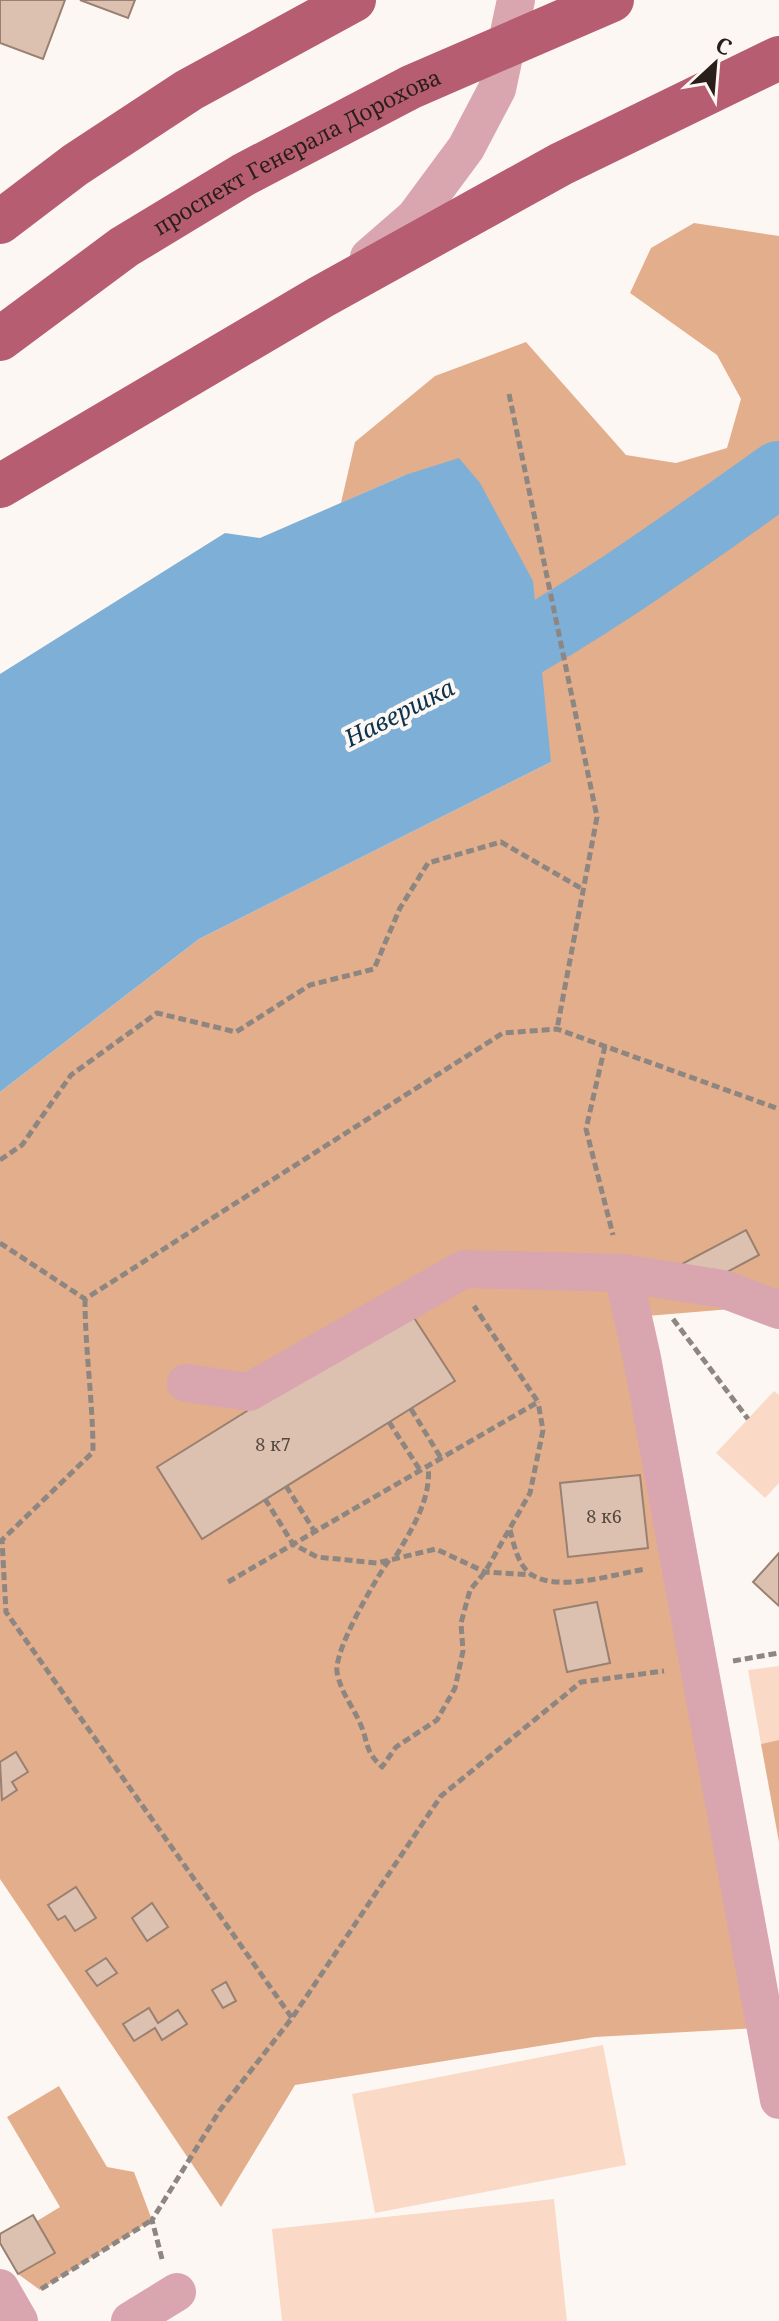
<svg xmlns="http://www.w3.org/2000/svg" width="779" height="2321" viewBox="0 0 779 2321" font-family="'Noto Serif',serif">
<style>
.green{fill:#fadac6}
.forest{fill:#e3ae8c}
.water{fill:#7eafd6}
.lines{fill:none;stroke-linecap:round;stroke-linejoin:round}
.river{stroke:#7eafd6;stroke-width:66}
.building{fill:#dcc1b0;stroke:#998070;stroke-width:2}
.path{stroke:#8e8681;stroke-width:5;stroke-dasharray:8 4;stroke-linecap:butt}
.minor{stroke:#d9a5af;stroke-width:38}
.major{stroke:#b65d72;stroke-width:44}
.major-bridge{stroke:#b65d72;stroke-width:44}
.labels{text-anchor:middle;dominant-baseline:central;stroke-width:8;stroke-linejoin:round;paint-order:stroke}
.number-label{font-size:18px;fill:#56483e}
.street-label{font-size:22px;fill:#291f18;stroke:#fdf7f4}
.water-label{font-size:24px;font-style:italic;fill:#0b334d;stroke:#fdf7f4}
</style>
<rect width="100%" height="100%" fill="#fdf7f4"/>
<path class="green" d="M 774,1391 L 779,1395 L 779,1483 L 765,1498 L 716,1453 Z
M 779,1666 L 779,1740 L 761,1744 L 748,1670 Z
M 603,2045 L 626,2165 L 375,2213 L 352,2094 Z
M 554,2199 L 567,2321 L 282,2321 L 272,2229 Z"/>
<path class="forest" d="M 694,223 L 779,236 L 779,1305 L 623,1318 L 758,2028 L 595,2037 L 295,2085 L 221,2207 L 0,1879 L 0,1092 L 199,939 L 551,762 L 405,475 L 341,503 L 355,442 L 435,376 L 526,342 L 626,455 L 676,463 L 727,448 L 741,399 L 717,355 L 630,293 L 651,248 Z
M 779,1740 L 779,1842 L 761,1744 Z
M 59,2086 L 107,2167 L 134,2172 L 152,2220 L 40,2290 L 18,2274 L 54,2253 L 37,2221 L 60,2207 L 7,2117 Z"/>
<path class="water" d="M 459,458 L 480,483 L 533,581 L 551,762 L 199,939 L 0,1092 L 0,674 L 225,533 L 260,538 L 405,475 Z"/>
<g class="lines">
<path class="river" d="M 458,681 C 572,622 674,549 779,474"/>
</g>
<path class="building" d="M 0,0 L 65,0 L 43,59 L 0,43 Z
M 80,0 L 135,0 L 128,18 Z
M 746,1230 L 759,1255 L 680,1297 L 667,1272 Z
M 409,1310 L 455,1381 L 202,1539 L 157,1467 Z
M 640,1475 L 648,1548 L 568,1557 L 560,1483 Z
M 779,1553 L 779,1606 L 753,1582 Z
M 597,1602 L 610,1663 L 567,1672 L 554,1610 Z
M 16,1752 L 28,1772 L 12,1782 L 17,1790 L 2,1800 L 0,1762 Z
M 76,1887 L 96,1918 L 75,1931 L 65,1916 L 58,1920 L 48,1905 Z
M 152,1903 L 168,1927 L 147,1941 L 132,1918 Z
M 106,1958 L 117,1973 L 97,1986 L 86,1971 Z
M 226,1982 L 236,2001 L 223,2008 L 212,1990 Z
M 149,2008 L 158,2023 L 178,2010 L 187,2024 L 162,2040 L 155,2028 L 134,2041 L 123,2024 Z
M 33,2215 L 55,2253 L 18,2274 L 0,2243 L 0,2234 Z"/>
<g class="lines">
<path class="path" d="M 509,394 L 597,817 L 557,1029
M 605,1046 L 586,1129 L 613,1235
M 0,1160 L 22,1145 L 71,1075 L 157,1013 L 236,1032 L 310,985 L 374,969 L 400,908 L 428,863 L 501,842 L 584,890
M 0,1243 L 85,1299 L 503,1033 L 557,1029 L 779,1109
M 85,1299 C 85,1350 93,1401 93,1452 L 2,1540 L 6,1612 L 292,2018
M 673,1319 L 748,1419
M 411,1409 L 441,1458
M 389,1422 L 420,1470
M 286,1486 L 315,1532
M 265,1499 L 293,1544 L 317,1557 L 377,1563 L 436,1549 L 485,1572 L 533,1575
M 510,1530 C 514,1545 518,1566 532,1575 C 559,1592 616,1574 645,1569
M 396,1556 C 412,1529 432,1498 428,1465
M 389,1560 C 375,1580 334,1650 337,1672 C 341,1693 352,1705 360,1723 C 369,1744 364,1750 382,1767 L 396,1747 L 437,1720 L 455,1688 L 463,1651 L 461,1623 L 470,1590 L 485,1572 L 530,1493 L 543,1430 L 538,1402
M 228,1582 L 538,1402 L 474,1306
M 733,1661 L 779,1653
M 162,2259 L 152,2220 L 220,2110 L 292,2018 L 441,1796 L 581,1682 L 664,1671
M 41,2289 L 152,2220"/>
<path class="minor" d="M 369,257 L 415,217 L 466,148 L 497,89 L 516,0
M 623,1273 L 723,1289 L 779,1310
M 186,1383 L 249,1392 L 464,1269 L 623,1273 L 642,1358 L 779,2100
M 0,2288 L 19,2321
M 130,2321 L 177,2292"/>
<path class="major" d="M 0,222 L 75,165 L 189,90 L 354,0
M 0,486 L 321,297 L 561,164 L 779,58"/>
<path class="major-bridge" id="s1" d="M 0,339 L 124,247 L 243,175 L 411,87 L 612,0"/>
</g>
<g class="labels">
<g class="number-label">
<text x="273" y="1444">8 к7</text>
<text x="604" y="1516">8 к6</text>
</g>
<g class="street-label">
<text stroke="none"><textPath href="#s1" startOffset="352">проспект Генерала Дорохова</textPath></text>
</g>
<g class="water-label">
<text transform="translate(399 712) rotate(-27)">Навершка</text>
</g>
</g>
<g transform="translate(715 64) rotate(26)" stroke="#fdf7f4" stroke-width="6" paint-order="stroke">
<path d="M0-6L14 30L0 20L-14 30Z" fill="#291f18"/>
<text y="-12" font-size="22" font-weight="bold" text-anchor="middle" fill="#291f18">С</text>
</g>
</svg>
